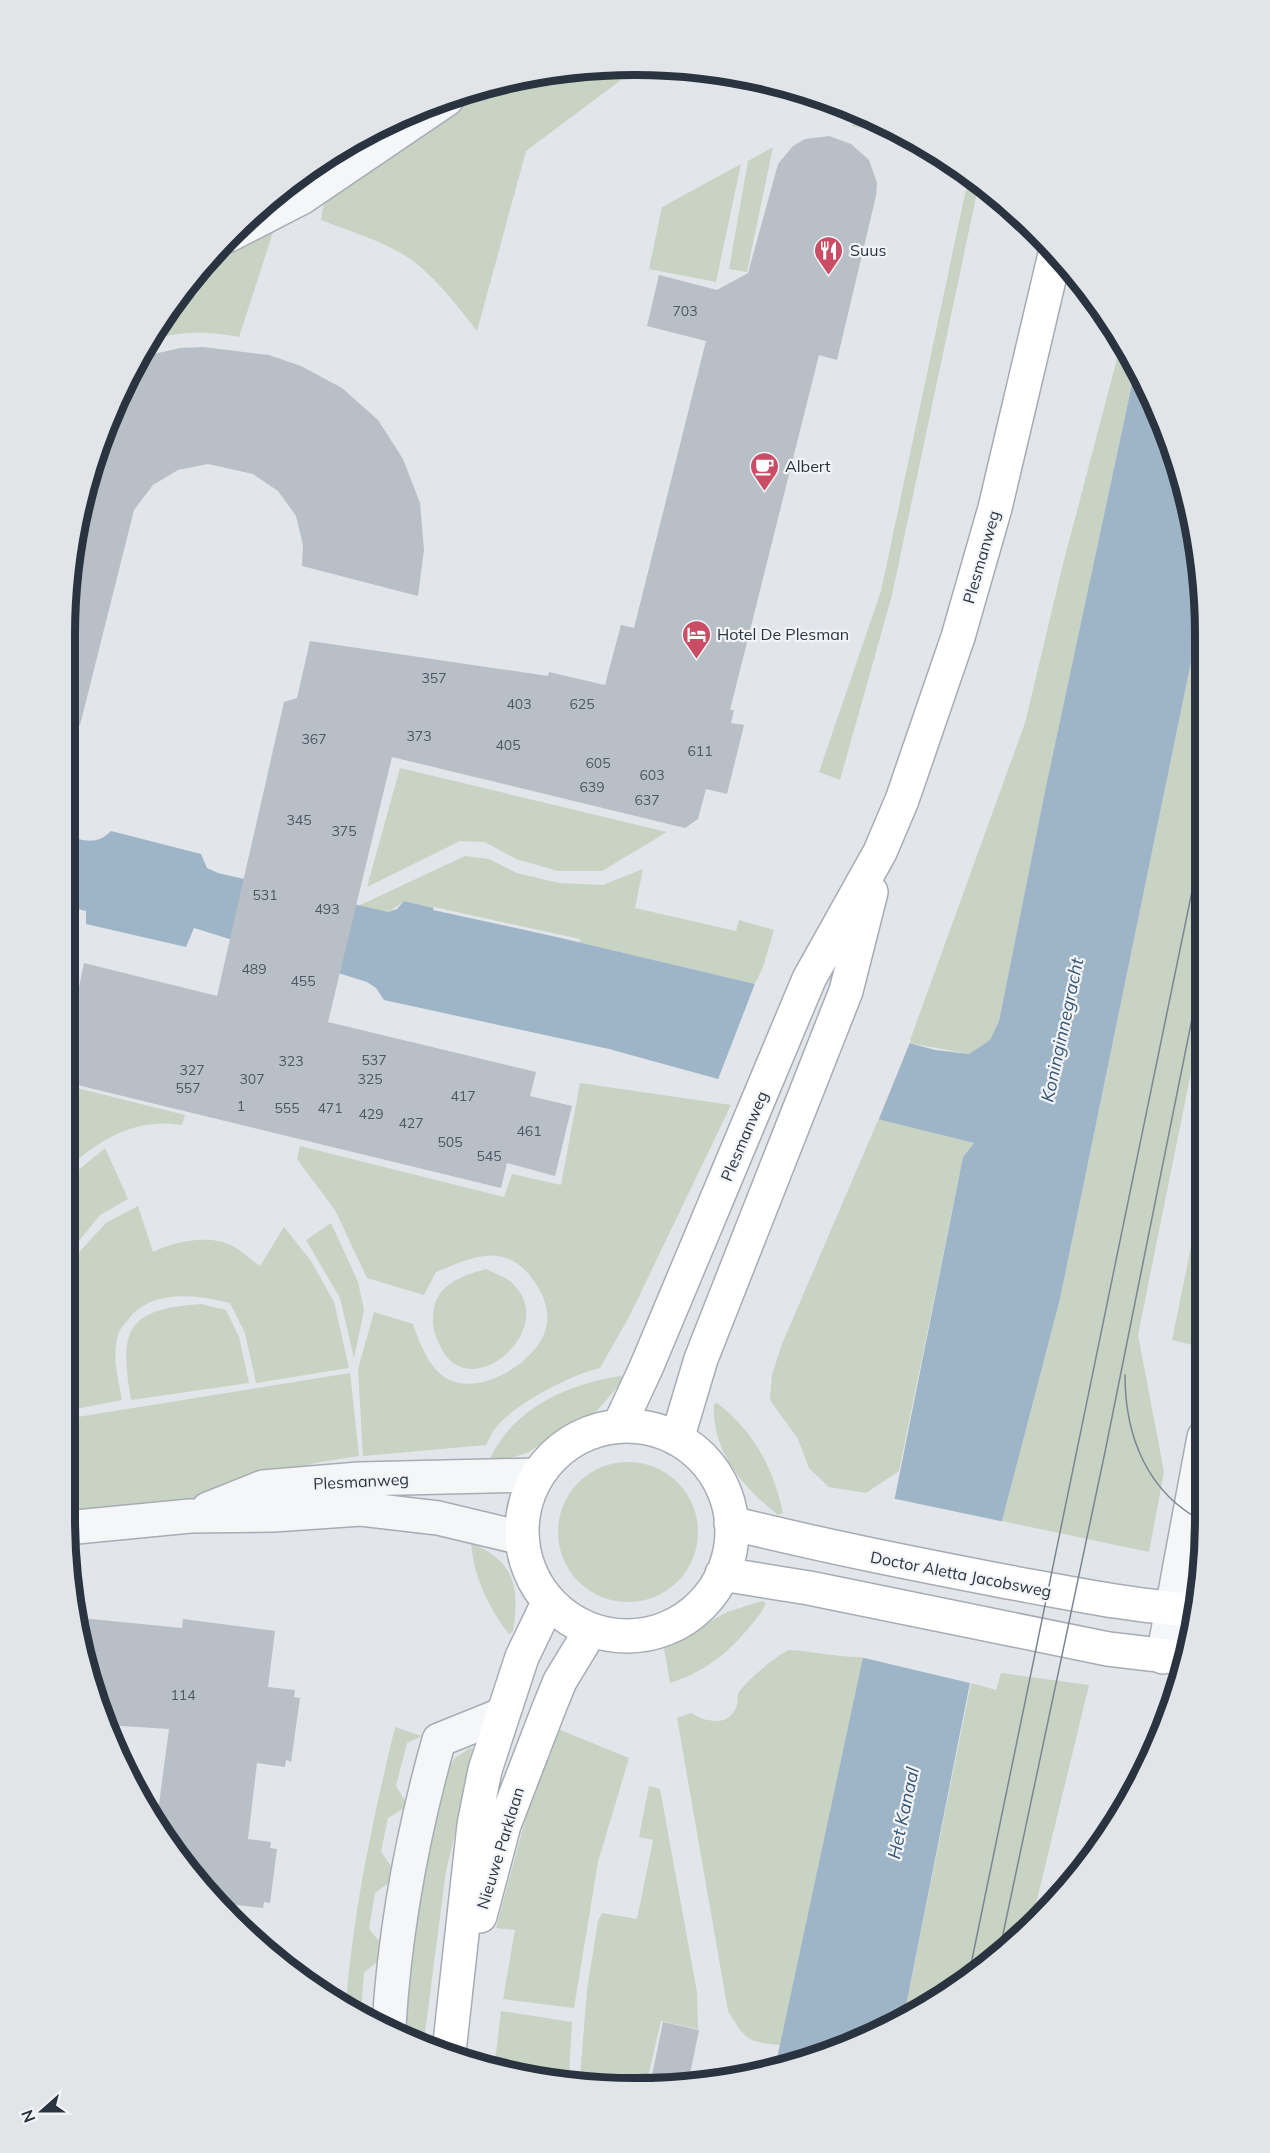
<svg xmlns="http://www.w3.org/2000/svg" width="1270" height="2153" viewBox="0 0 1270 2153" font-family="Mulish,sans-serif">
<style>
.green{fill:#c8d3c3}
.water{fill:#9eb5c8}
.pier{fill:#e2e5ea}
.building{fill:#b9bfc7}
.lines{fill:none;stroke-linecap:round;stroke-linejoin:round}
.street-casing{stroke:#a7acb4;stroke-width:36}
.secondary-casing{stroke:#a7acb4;stroke-width:36}
.street{stroke:#f5f6f8;stroke-width:33}
.secondary{stroke:#fff;stroke-width:33}
.tram{stroke:#7c8693;stroke-width:1.5}
.labels{text-anchor:middle;dominant-baseline:central;stroke-width:4.5;stroke-linejoin:round;paint-order:stroke}
.number-label{font-size:14px;fill:#4e5762}
.poi-label{font-size:16px;fill:#2a3441;stroke:#f2f4f7;text-anchor:start}
.street-label{font-size:16px;fill:#2a3441;stroke:#f2f4f7}
.water-label{font-size:18px;font-style:italic;fill:#365574;stroke:#f2f4f7}
.rim{fill:none;stroke:#2a3441;stroke-width:8}
</style>
<rect width="100%" height="100%" fill="#e2e5ea"/>
<path class="green" d="M 635,65 L 641,65 L 526,151 L 477,331 C 459,308 441,284 418,265 C 392,243 353,233 321,220 L 327,185 L 460,95 L 523,76 Z
M 858,111 L 912,139 L 852,126 Z
M 404,115 L 249,217 L 318,161 Z
M 773,147 L 747,272 L 729,269 L 748,161 Z
M 741,164 L 716,282 L 649,269 L 662,207 Z
M 969,175 L 979,183 L 892,595 L 840,780 L 819,772 L 881,591 Z
M 277,220 L 239,337 C 208,331 181,331 150,340 L 160,318 L 218,248 Z
M 1122,340 L 1136,365 L 1045,791 L 999,1021 L 990,1040 L 969,1054 L 909,1043 L 1025,723 L 1063,564 Z
M 1204,599 L 1204,1008 L 1138,1335 L 1164,1472 L 1149,1552 L 1002,1521 L 1060,1299 Z
M 400,768 L 667,832 L 602,871 L 558,871 L 516,859 L 485,842 L 460,841 L 367,887 Z
M 465,856 L 489,859 L 517,873 L 559,883 L 603,885 L 643,869 L 635,908 L 736,931 L 739,920 L 774,930 L 763,967 L 755,984 L 405,901 L 388,912 L 358,906 Z
M 580,1083 L 731,1105 L 630,1315 L 600,1368 C 572,1374 517,1403 498,1425 C 493,1430 489,1439 486,1445 L 363,1456 L 358,1369 L 374,1312 L 413,1324 C 419,1342 429,1368 446,1378 C 478,1398 538,1362 546,1328 C 551,1310 542,1291 531,1277 C 503,1241 471,1258 436,1272 L 424,1295 L 367,1278 L 335,1210 L 297,1159 L 300,1146 L 504,1197 L 512,1174 L 561,1185 Z
M 65,1085 L 185,1115 L 182,1125 C 135,1117 98,1140 65,1171 Z
M 879,1118 L 974,1143 L 963,1157 L 899,1471 L 866,1493 L 829,1487 L 809,1468 L 798,1439 L 770,1400 L 772,1375 L 782,1344 Z
M 105,1148 L 128,1199 L 100,1215 L 70,1252 L 65,1248 L 65,1181 Z
M 1204,1183 L 1204,1348 L 1172,1340 Z
M 138,1206 L 153,1252 C 175,1241 209,1234 233,1246 C 242,1251 251,1260 260,1266 L 284,1227 L 311,1261 L 334,1302 L 349,1368 L 256,1383 L 245,1333 L 230,1303 C 197,1295 155,1289 130,1317 C 127,1322 121,1327 119,1332 C 111,1354 118,1378 122,1400 L 65,1411 L 65,1275 L 81,1250 L 106,1223 Z
M 331,1223 L 358,1282 L 364,1310 L 354,1358 L 340,1298 L 306,1240 Z
M 486,1269 C 493,1273 504,1276 511,1282 C 562,1327 471,1407 441,1348 C 434,1334 431,1324 434,1308 C 439,1283 464,1275 486,1269 Z
M 201,1304 L 226,1310 L 239,1337 L 249,1383 L 131,1400 C 119,1330 126,1309 201,1304 Z
M 350,1373 L 359,1456 L 315,1463 L 189,1513 L 65,1518 L 65,1419 Z
M 621,1376 L 624,1379 L 597,1411 L 564,1428 L 529,1452 L 493,1464 L 489,1461 C 512,1408 568,1384 621,1376 Z
M 717,1403 C 754,1432 773,1467 783,1513 L 778,1515 C 744,1488 711,1451 714,1404 Z
M558 1532a70 70 0 1 1 140 0a70 70 0 1 1-140 0Z
M 471,1543 C 515,1561 520,1588 513,1631 L 509,1634 C 488,1607 474,1577 471,1543 Z
M 762,1601 L 766,1603 L 762,1611 C 737,1645 711,1670 670,1683 L 664,1648 L 727,1612 Z
M 789,1650 C 814,1651 838,1658 863,1657 L 780,2045 C 746,2042 745,2039 728,2011 L 677,1718 L 691,1713 C 705,1722 730,1728 737,1705 C 738,1701 737,1695 739,1692 C 748,1679 776,1656 789,1650 Z
M 1001,1673 L 1089,1685 L 1033,1916 L 983,1970 L 904,2016 L 971,1683 L 996,1690 Z
M 395,1727 L 422,1736 L 407,1743 L 396,1786 L 407,1804 L 406,1807 L 388,1818 L 381,1852 L 394,1870 L 392,1880 L 375,1893 L 369,1929 L 383,1946 L 381,1958 L 364,1973 L 361,2010 L 364,2013 L 346,2005 C 353,1910 373,1819 395,1727 Z
M 558,1729 L 629,1758 L 598,1862 L 574,2008 L 503,1999 L 515,1930 L 496,1928 L 530,1802 Z
M 470,1748 L 475,1750 L 446,1871 L 424,2040 L 404,2031 L 419,1891 L 445,1772 L 455,1758 Z
M 649,1786 L 660,1789 L 697,1992 L 698,2029 L 661,2021 L 646,2085 L 580,2078 L 587,1990 L 598,1921 L 602,1913 L 637,1919 L 653,1840 L 639,1837 Z
M 501,2011 L 572,2022 L 569,2077 L 494,2070 Z"/>
<path class="water" d="M 1136,365 L 1175,452 L 1204,599 L 1060,1299 L 1002,1521 L 904,2016 L 853,2045 L 776,2063 L 863,1657 L 963,1157 L 974,1143 L 718,1079 L 609,1049 L 384,1000 L 376,988 L 367,982 L 194,928 L 186,947 L 86,924 L 86,911 L 65,906 L 65,836 C 83,840 97,846 111,831 L 201,854 L 207,868 L 218,873 L 388,912 L 397,909 L 404,901 L 755,984 L 909,1043 L 935,1050 L 969,1054 L 990,1040 L 999,1021 L 1045,791 Z"/>
<path class="pier" d="M 434,907 L 580,939 L 580,942 L 433,910 Z
M 756,981 L 911,1040 L 878,1121 L 717,1082 Z
M 891,1498 L 1005,1522 L 974,1684 L 860,1657 Z"/>
<path class="building" d="M 829,136 L 851,144 L 869,160 L 877,183 L 876,196 L 837,360 L 819,355 L 730,710 L 734,710 L 731,723 L 744,725 L 727,794 L 706,789 L 698,819 L 685,828 L 392,757 L 328,1022 L 536,1072 L 530,1096 L 572,1106 L 555,1176 L 507,1163 L 501,1188 L 65,1082 L 65,1005 L 75,1006 L 84,963 L 217,996 L 284,702 L 297,698 L 310,641 L 548,676 L 549,672 L 605,685 L 621,625 L 634,628 L 706,341 L 647,326 L 659,275 L 717,290 L 748,273 L 778,164 L 793,146 L 805,139 Z
M 203,347 L 269,355 L 301,366 L 342,388 L 378,420 L 403,459 L 420,503 L 424,550 L 418,596 L 302,566 L 303,545 L 296,516 L 278,491 L 253,474 L 208,464 L 178,470 L 153,485 L 134,510 L 80,725 L 66,723 L 66,597 L 95,452 L 141,357 L 180,348 Z
M 81,1618 L 182,1628 L 183,1619 L 275,1631 L 268,1687 L 295,1690 L 294,1697 L 300,1698 L 291,1762 L 286,1760 L 285,1767 L 257,1763 L 248,1839 L 271,1842 L 270,1848 L 277,1849 L 270,1903 L 264,1902 L 263,1908 L 222,1903 L 182,1865 L 157,1819 L 169,1729 L 107,1725 L 95,1701 Z
M 663,2022 L 699,2030 L 688,2084 L 672,2087 L 650,2085 Z"/>
<g class="lines">
<defs>
<path id="street" d="M 229,235 L 301,198 L 447,99
M 208,1509 L 263,1487 L 359,1479 L 537,1475
M 66,1528 L 190,1516 L 273,1515 L 361,1509 L 438,1518 L 522,1538
M 1163,1657 L 1204,1437
M 389,2025 C 395,1929 413,1832 439,1740 L 501,1715"/>
<path id="secondary" d="M 619,1426 L 646,1368 L 809,979 L 880,852 L 902,800 L 958,637 L 995,508 L 1055,254
M522 1531a105 105 0 1 1 210 0a105 105 0 1 1-210 0Z
M 677,1439 L 701,1359 L 846,991 L 871,892
M 731,1523 C 823,1546 915,1564 1008,1582 C 1070,1593 1130,1606 1193,1610
M 722,1574 L 809,1588 L 1108,1649 L 1184,1658
M 480,1916 L 504,1825 L 549,1708 L 560,1681 L 591,1630
M 449,2052 L 474,1825 L 485,1770 L 522,1657 L 549,1601"/>
</defs>
<use href="#street" class="street-casing"/>
<use href="#secondary" class="secondary-casing"/>
<use href="#street" class="street"/>
<use href="#secondary" class="secondary"/>
<path class="tram" d="M 1195,1299 L 1204,1250
M 1125,1375 C 1125,1436 1147,1493 1204,1522
M 999,1953 L 1105,1452 L 1204,959
M 968,1979 L 1204,833"/>
</g>
<defs>
<symbol id="restaurant-pin" viewBox="-11 -11 22 30"><path d="M0 17L-7.5 6A9.5 9.5 0 1 1 7.5 6Z" fill="#ca4c65" stroke="#f2f4f7"/><path d="M-5-6h1v4h1v-4h1v4h1v-4h1v5L-1.5 .5V6h-2V.5L-5-1ZM5-6V6H3V1.5H1.5Q1.5-4 5-6Z" fill="#fff"/></symbol>
<symbol id="cafe-pin" viewBox="-11 -11 22 30"><path d="M0 17L-7.5 6A9.5 9.5 0 1 1 7.5 6Z" fill="#ca4c65" stroke="#f2f4f7"/><path d="M-5.5-4.5H6V0H3Q3 3.5 0 3.5H-2.5Q-5.5 3.5-5.5 0ZM3-3.2v2h1.7v-2ZM-6 4.5H4V6H-6Z" fill="#fff"/></symbol>
<symbol id="hotel-pin" viewBox="-11 -11 22 30"><path d="M0 17L-7.5 6A9.5 9.5 0 1 1 7.5 6Z" fill="#ca4c65" stroke="#f2f4f7"/><path d="M-6-4.5h1.5V1H6V5H4.5V3h-9V5H-6ZM-4 0a1.8 1.8 0 1 1 3.6 0ZM.5 0V-2.5h3Q6-2.5 6 0Z" fill="#fff"/></symbol>
</defs>
<g fill-rule="evenodd">
<use href="#restaurant-pin" x="812" y="234" width="33" height="45"/>
<use href="#cafe-pin" x="748" y="450" width="33" height="45"/>
<use href="#hotel-pin" x="680" y="618" width="33" height="45"/>
</g>
<g class="labels">
<g class="number-label">
<text x="685" y="311">703</text>
<text x="434" y="678">357</text>
<text x="519" y="704">403</text>
<text x="582" y="704">625</text>
<text x="419" y="736">373</text>
<text x="314" y="739">367</text>
<text x="508" y="745">405</text>
<text x="700" y="751">611</text>
<text x="598" y="763">605</text>
<text x="652" y="775">603</text>
<text x="592" y="787">639</text>
<text x="647" y="800">637</text>
<text x="299" y="820">345</text>
<text x="344" y="831">375</text>
<text x="265" y="895">531</text>
<text x="327" y="909">493</text>
<text x="254" y="969">489</text>
<text x="303" y="981">455</text>
<text x="374" y="1060">537</text>
<text x="291" y="1061">323</text>
<text x="192" y="1070">327</text>
<text x="252" y="1079">307</text>
<text x="370" y="1079">325</text>
<text x="188" y="1088">557</text>
<text x="463" y="1096">417</text>
<text x="241" y="1106">1</text>
<text x="287" y="1108">555</text>
<text x="330" y="1108">471</text>
<text x="371" y="1114">429</text>
<text x="411" y="1123">427</text>
<text x="529" y="1131">461</text>
<text x="450" y="1142">505</text>
<text x="489" y="1156">545</text>
<text x="183" y="1695">114</text>
</g>
<g class="poi-label">
<text x="850" y="250">Suus</text>
<text x="785" y="466">Albert</text>
<text x="717" y="634">Hotel De Plesman</text>
</g>
<g class="street-label">
<text transform="translate(981 557) rotate(-74)">Plesmanweg</text>
<text transform="translate(744 1136) rotate(-67)">Plesmanweg</text>
<text transform="translate(361 1481) rotate(-3)">Plesmanweg</text>
<text transform="translate(961 1574) rotate(11)">Doctor Aletta Jacobsweg</text>
<text transform="translate(500 1848) rotate(-73)">Nieuwe Parklaan</text>
</g>
<g class="water-label">
<text transform="translate(1062 1030) rotate(-78)">Koninginnegracht</text>
<text transform="translate(903 1813) rotate(-78)">Het Kanaal</text>
</g>
</g>
<path d="M0 0H1270V2153H0ZM635 75H635A560 560 0 0 1 1195 635V1518A560 560 0 0 1 635 2078H635A560 560 0 0 1 75 1518V635A560 560 0 0 1 635 75Z" fill="#e2e5e8" fill-rule="evenodd"/>
<path class="rim" d="M635 75H635A560 560 0 0 1 1195 635V1518A560 560 0 0 1 635 2078H635A560 560 0 0 1 75 1518V635A560 560 0 0 1 635 75Z"/>
<g transform="translate(42 2111) rotate(249)" stroke="#f2f4f7" stroke-width="4.5" paint-order="stroke">
<path d="M0-4.5L10 22L0 15L-10 22Z" fill="#2a3441"/>
<text y="-9" font-size="16" font-weight="bold" text-anchor="middle" fill="#2a3441">N</text>
</g>
</svg>
